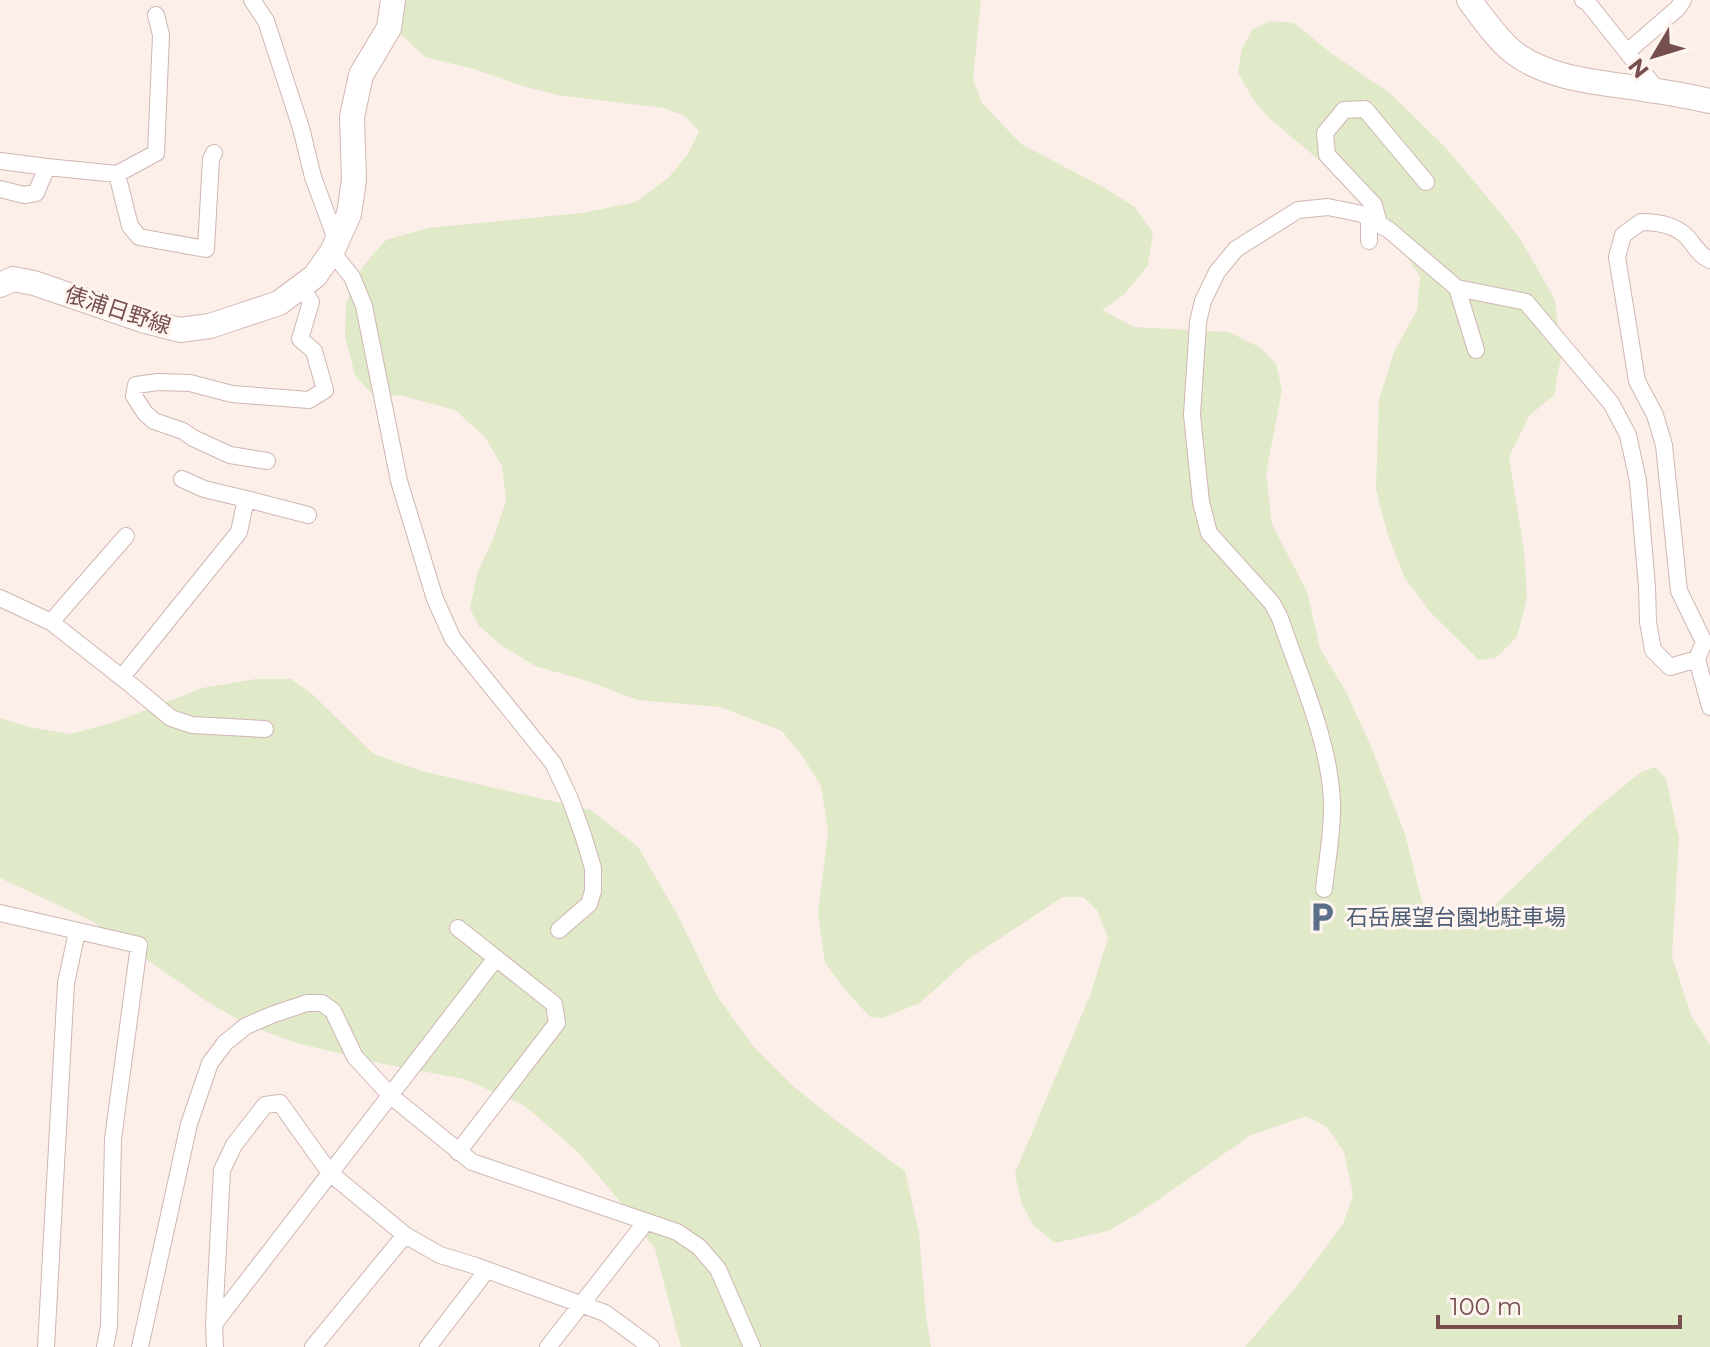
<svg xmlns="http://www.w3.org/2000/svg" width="1710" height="1347" viewBox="0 0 1710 1347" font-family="Montserrat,'Noto Sans JP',sans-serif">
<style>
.green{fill:#e0e9c8}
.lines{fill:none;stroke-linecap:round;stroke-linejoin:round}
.street-casing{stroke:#d0b6b2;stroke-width:18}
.secondary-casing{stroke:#d5b6b2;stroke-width:26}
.street{stroke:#fff;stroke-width:16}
.secondary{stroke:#fff;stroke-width:24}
.labels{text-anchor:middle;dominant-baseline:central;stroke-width:6;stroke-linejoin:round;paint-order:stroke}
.street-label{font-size:22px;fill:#764f4e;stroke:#fef4f0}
.service-label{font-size:22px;fill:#4e5e75;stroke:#fef4f0;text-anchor:start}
</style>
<rect width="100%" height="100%" fill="#fcefea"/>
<path class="green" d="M 400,0 L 981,0 L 973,80 L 982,103 L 1021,144 L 1103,187 L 1135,207 L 1153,233 L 1148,265 L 1125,294 L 1102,310 L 1134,327 L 1229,332 L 1261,348 L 1276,364 L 1282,390 L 1266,474 L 1272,524 L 1307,592 L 1320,648 L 1346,692 L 1370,744 L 1405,834 L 1423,906 L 1438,926 L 1455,930 L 1496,904 L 1591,813 L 1641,772 L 1655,767 L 1666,779 L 1679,838 L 1672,956 L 1691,1015 L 1710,1045 L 1710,1347 L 1245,1347 L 1300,1282 L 1343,1224 L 1353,1195 L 1344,1152 L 1327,1127 L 1306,1116 L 1251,1135 L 1142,1211 L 1108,1231 L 1055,1243 L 1033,1225 L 1021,1202 L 1015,1173 L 1091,993 L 1108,938 L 1097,910 L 1083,897 L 1063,897 L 967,960 L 920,1003 L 882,1018 L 870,1017 L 847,992 L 825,963 L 818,913 L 828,832 L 821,786 L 803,757 L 782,731 L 720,707 L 638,700 L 584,680 L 535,666 L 501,645 L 479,626 L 470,609 L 477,574 L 494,537 L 506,501 L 502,466 L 484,436 L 455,410 L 403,396 L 372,394 L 355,375 L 345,336 L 346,303 L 363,266 L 386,240 L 428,228 L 582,213 L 636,202 L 669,177 L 688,154 L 699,131 L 685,116 L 664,108 L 557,95 L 526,87 L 474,69 L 425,57 L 400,34 L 396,18 Z
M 1270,21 L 1294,23 L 1331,53 L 1391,94 L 1445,147 L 1489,199 L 1519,237 L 1555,300 L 1561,357 L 1554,395 L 1529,416 L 1509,457 L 1524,551 L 1527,597 L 1517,637 L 1496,658 L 1479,660 L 1431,613 L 1405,578 L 1388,536 L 1376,489 L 1379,400 L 1394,352 L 1417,310 L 1420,277 L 1396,238 L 1357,192 L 1269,118 L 1252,98 L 1238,72 L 1242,49 L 1252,30 Z
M 256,679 L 291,679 L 311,693 L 374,754 L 421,771 L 591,810 L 638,847 L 677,914 L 717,996 L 753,1046 L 794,1087 L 839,1123 L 905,1171 L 919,1233 L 926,1316 L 931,1347 L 681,1347 L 655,1249 L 618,1199 L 578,1152 L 525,1106 L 464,1079 L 383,1064 L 297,1043 L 247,1025 L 208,1002 L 90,920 L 0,878 L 0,718 L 28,727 L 71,734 L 115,722 L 202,688 Z"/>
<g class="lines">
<defs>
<path id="street" d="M 252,0 L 266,21 L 301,128 L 313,177 L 337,242
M 1583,0 L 1588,3 L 1658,91
M 1627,52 L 1678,8 L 1683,0
M 0,161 L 47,167 L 36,193 L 24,195 L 0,189
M 47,167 L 117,174 L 130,226 L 139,237 L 206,249 L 211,159 L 214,153
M 117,174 L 156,153 L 161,35 L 156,15
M 1379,224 L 1374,205 L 1327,155 L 1325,133 L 1344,110 L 1365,109 L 1426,182
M 1369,241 L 1369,218
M 332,252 L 352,277 L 364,306 L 399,481 L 435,599 L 453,639 L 553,763 L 570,799 L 583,835 L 593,868 L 593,891 L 589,904 L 559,930
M 1710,260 C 1698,255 1695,245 1686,236 C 1675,225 1656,222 1641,222 L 1623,235 L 1617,257 L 1637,381 L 1655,415 L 1664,445 L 1679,591 L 1704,642 L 1697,659 L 1710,707
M 1457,288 L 1476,350
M 267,461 L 230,455 L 193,438 L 183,431 L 154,421 L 145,413 L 134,396 L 136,385 L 158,382 L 190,383 L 232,394 L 309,400 L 325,390 L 314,351 L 300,339 L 311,302 L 301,287
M 182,479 L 204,489 L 246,499
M 0,598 L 51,622 L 126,536
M 51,622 L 130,684 L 171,718 L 192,725 L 265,729
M 122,677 L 239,532 L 246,499 L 308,515
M 1324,889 C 1327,860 1333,831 1332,802 C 1329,738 1300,678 1280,618 L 1272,603 L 1209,533 L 1201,502 L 1192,415 L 1198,322 L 1203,301 L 1217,272 L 1236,249 L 1298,210 L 1328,207 L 1362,214 L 1389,230 L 1457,288 L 1526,302 L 1611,403 L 1628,435 L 1638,481 L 1647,587 L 1648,622 L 1653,650 L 1670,667 L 1697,659
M 0,913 L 139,945 L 113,1139 L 109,1326 L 105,1347
M 458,928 L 554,1004 L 557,1023 L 458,1152
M 214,1324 L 496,958
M 46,1347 L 66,983 L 77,932
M 140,1347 L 189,1124 L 210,1063 L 225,1043 L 246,1026 L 274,1014 L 307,1003 L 322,1003 L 333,1011 L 355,1057 L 391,1096 L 472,1162 L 677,1232 L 699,1247 L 718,1269 L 752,1347
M 215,1347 L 214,1324 L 222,1170 L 234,1145 L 265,1105 L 280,1103 L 330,1173 L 405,1235 L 440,1255 L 476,1266 L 605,1313 L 651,1347
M 313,1347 L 405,1235
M 428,1347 L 487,1270
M 548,1347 L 645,1223"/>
<path id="secondary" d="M 1469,0 C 1482,17 1496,38 1513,52 C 1550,80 1599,82 1643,89 C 1665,92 1688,96 1710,101
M 0,285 L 13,279 L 34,283 L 145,321 L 180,330 L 210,326 L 279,303 L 315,276 L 332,252 L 349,214 L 354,180 L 352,117 L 361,75 L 389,28 L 393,0"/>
</defs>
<use href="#street" class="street-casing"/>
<use href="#secondary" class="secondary-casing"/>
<use href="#street" class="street"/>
<use href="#secondary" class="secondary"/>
</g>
<defs>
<symbol id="parking-bare" viewBox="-9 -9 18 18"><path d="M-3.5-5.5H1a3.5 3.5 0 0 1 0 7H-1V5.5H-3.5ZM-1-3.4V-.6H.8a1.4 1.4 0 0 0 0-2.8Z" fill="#5c6f8a" stroke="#fef4f0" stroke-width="2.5" paint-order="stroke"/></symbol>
</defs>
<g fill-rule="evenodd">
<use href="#parking-bare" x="1300" y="895" width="44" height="44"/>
</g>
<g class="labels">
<g class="street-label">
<text transform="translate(118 310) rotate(18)">俵浦日野線</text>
</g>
<g class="service-label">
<text x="1346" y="917">石岳展望台園地駐車場</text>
</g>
</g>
<g transform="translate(1654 56) rotate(232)" stroke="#fef4f0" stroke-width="6" paint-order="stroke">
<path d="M0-6L14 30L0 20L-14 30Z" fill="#764f4e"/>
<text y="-12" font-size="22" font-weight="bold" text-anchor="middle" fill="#764f4e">N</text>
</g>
<path d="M1438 1315v12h242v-12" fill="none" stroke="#764f4e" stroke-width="4"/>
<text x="1450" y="1315" font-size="24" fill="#764f4e" stroke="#fef4f0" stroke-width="6" paint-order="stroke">100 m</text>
</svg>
